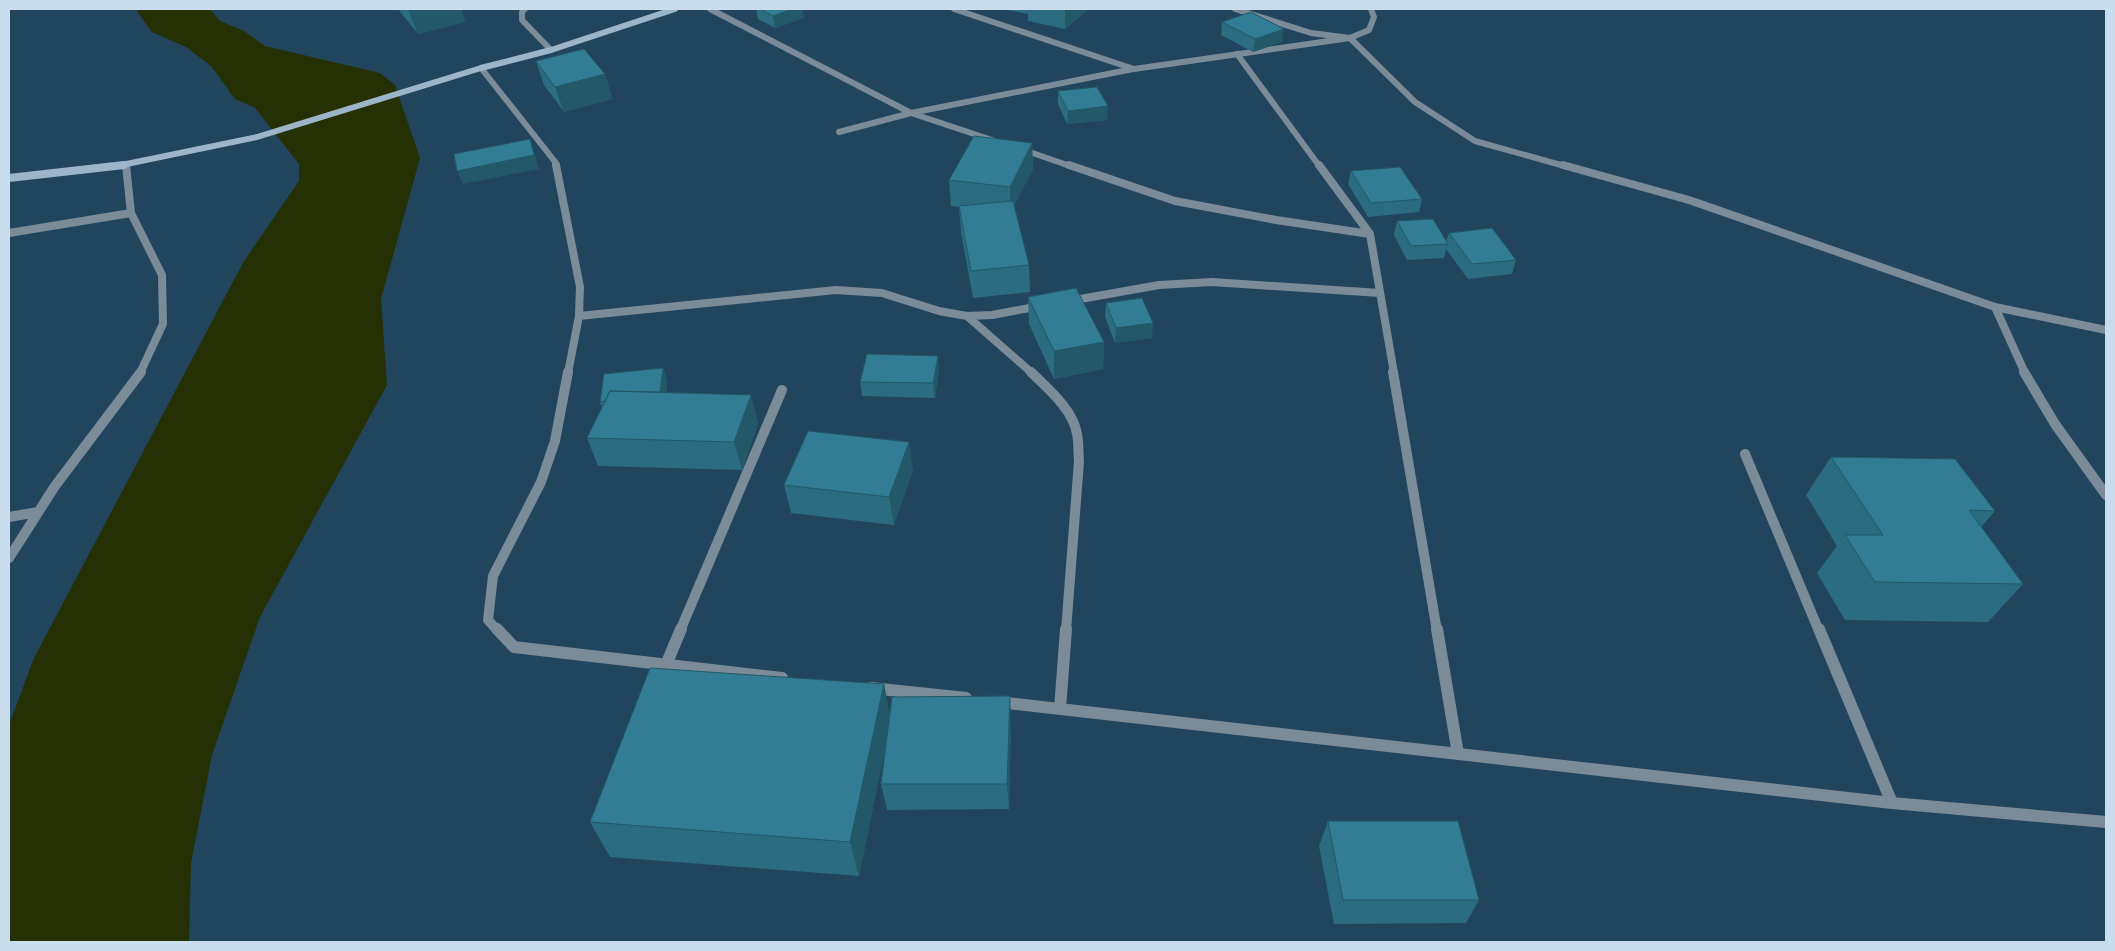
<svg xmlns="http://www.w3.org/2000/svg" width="2115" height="951" viewBox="0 0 2115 951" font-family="Figtree,sans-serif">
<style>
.water{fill:#253005}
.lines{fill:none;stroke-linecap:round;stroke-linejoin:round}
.minor-far3{stroke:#7c8b98;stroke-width:6}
.minor-far2{stroke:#7c8b98;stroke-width:8}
.minor-far1{stroke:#7c8b98;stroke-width:10}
.minor{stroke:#7c8b98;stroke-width:12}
.secondary-far1{stroke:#9cb5c9;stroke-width:6}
.secondary{stroke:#9cb5c9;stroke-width:8}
.wall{fill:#2b6c80}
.shaded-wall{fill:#235868}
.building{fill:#327d95;stroke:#235868}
</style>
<rect width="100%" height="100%" fill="#22455e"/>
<path class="water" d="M 137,9 L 210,9 L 220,21 L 244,31 L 265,46 L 380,73 L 395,85 L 420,158 L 381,299 L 387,385 L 260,617 L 212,755 L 191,863 L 189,942 L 9,942 L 9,725 L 34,658 L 244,261 L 299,181 L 299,164 L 255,108 L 235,99 L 211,66 L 186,47 L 152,32 L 138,13 Z"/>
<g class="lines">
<path class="minor-far3" d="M 525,9 L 522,12 L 522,20 L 551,50
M 710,9 L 911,113 L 1133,69
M 954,9 L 1134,69 L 1350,38 L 1415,102 L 1475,141 L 1568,167
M 1235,9 L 1311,33 L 1350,38 L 1369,30 L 1374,17 L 1371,9
M 1237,54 L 1320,167
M 481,68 L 556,163 L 557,167
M 839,132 L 911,113 L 995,141
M 1021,149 L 1073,167"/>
<path class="minor-far2" d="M 126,165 L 131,213 L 162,275 L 163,324 L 140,373
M 556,165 L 580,287 L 579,316 L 568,373
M 1069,165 L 1175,201 L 1276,220 L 1370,234 L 1319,165
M 1563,165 L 1689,200 L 1995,307 L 2106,330
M 9,233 L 131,213
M 1370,234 L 1394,373
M 1069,301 L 1159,285 L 1212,282 L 1380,293
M 1995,307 L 2025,373
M 579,316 L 836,290 L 882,293 L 939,311 L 967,316 L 992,315 L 1040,306
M 967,316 L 1032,373"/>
<path class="minor-far1" d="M 1031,372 C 1047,388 1073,409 1077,434 C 1079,443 1078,452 1079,461 L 1066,631
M 1393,372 L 1437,631
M 2024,372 L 2055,424 L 2106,495
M 1745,454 L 1819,631
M 9,517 L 38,512
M 9,558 L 55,486 L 141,372
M 498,631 L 488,620 L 493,576 L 541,482 L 555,441 L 568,372
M 680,631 L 782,390"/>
<path class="minor" d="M 497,629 L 514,647 L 782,678
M 1437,629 L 1458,754
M 1819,629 L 1892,803
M 666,665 L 681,629
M 871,688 L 966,698
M 998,702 L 1892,803 L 2106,822
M 1060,709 L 1066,629"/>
<path class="secondary-far1" d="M 112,167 L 257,137 L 481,68 L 551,50 L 675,9"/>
<path class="secondary" d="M 9,178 L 124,165"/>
</g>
<path class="wall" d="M 398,9 L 461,9 L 465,22 L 418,34 Z
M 756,9 L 802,9 L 804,18 L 775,28 L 758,19 Z
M 1002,9 L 1089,9 L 1065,29 L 1028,21 L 1028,14 Z
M 1222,22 L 1282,42 L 1253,52 L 1221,35 Z
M 536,61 L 605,74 L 612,99 L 564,112 L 544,85 Z
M 1058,91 L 1107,120 L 1067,124 L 1058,104 Z
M 1032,143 L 1033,169 L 1014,206 L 1029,265 L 1030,292 L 973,298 L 961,232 L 959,207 L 951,206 L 949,180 Z
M 1351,171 L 1422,199 L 1419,212 L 1368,217 L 1348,184 Z
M 1397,221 L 1446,241 L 1449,233 L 1516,260 L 1512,274 L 1468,279 L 1446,249 L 1444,258 L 1407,260 L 1394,235 Z
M 1028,297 L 1104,342 L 1103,369 L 1054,379 L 1029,324 Z
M 1106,303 L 1152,338 L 1115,343 L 1105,317 Z
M 663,368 L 667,382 L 666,393 L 758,423 L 742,470 L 598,466 L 587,438 L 602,408 L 600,402 Z
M 939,370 L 935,398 L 862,396 L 860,382 Z
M 1831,457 L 1995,511 L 1981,527 L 2023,584 L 1988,622 L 1845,620 L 1817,573 L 1837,546 L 1806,495 Z
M 913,470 L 894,525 L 791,513 L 784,485 Z
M 884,684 L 889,714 L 1011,723 L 1009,809 L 887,810 L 881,784 L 886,742 L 859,876 L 610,857 L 590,822 Z
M 1328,821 L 1479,900 L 1466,923 L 1334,924 L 1319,846 Z"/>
<path class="shaded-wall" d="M 415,9 L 461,9 L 465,22 L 418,34 L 408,10 Z
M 792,9 L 802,9 L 804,18 L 775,28 L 773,16 Z
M 1065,9 L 1089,9 L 1065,29 Z
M 1284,29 L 1282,42 L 1253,52 L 1255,39 Z
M 605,74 L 612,99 L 564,112 L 555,87 Z
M 1108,106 L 1107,120 L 1067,124 L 1068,111 Z
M 530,139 L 539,169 L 463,184 L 457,171 Z
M 1032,143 L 1033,169 L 1010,214 L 1010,187 Z
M 1153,323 L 1152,338 L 1115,343 L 1116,328 Z
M 1104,342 L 1103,369 L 1054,379 L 1054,351 Z
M 938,356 L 939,370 L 935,398 L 933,383 Z
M 663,368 L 667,382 L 665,410 L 660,395 Z
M 751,395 L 758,423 L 742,470 L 734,442 Z
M 909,442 L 913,470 L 894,525 L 889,497 Z
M 884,684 L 891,721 L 859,876 L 850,842 Z
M 1010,696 L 1011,723 L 1009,809 L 1007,784 Z"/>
<path class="building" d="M 760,9 L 792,9 L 773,16 Z
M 1251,12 L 1284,29 L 1255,39 L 1222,22 Z
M 584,49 L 605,74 L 555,87 L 536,61 Z
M 1097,87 L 1108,106 L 1068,111 L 1058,91 Z
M 974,136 L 1032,143 L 1010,187 L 949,180 Z
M 530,139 L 534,155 L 457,171 L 454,154 Z
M 1400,167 L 1422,199 L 1371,203 L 1351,171 Z
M 1013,201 L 1029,265 L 971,271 L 959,206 Z
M 1433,219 L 1448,244 L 1411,246 L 1397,221 Z
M 1492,228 L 1516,260 L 1472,264 L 1449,233 Z
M 1076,288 L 1104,342 L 1054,351 L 1028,297 Z
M 1142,298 L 1153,323 L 1116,328 L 1106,303 Z
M 867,354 L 938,356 L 933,383 L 860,382 Z
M 663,368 L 660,392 L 610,391 L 605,401 L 600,402 L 604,374 Z
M 610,391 L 751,395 L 734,442 L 587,438 Z
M 808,431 L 909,442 L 889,497 L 784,485 Z
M 1831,457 L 1955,459 L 1995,511 L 1969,510 L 2023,584 L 1875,582 L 1845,535 L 1883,535 Z
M 650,668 L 884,684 L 850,842 L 590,822 Z
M 1010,696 L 1007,784 L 881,784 L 892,697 Z
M 1328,821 L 1458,821 L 1479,900 L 1343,900 Z"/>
<rect width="2115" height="951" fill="none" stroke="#cadded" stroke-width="20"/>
</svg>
